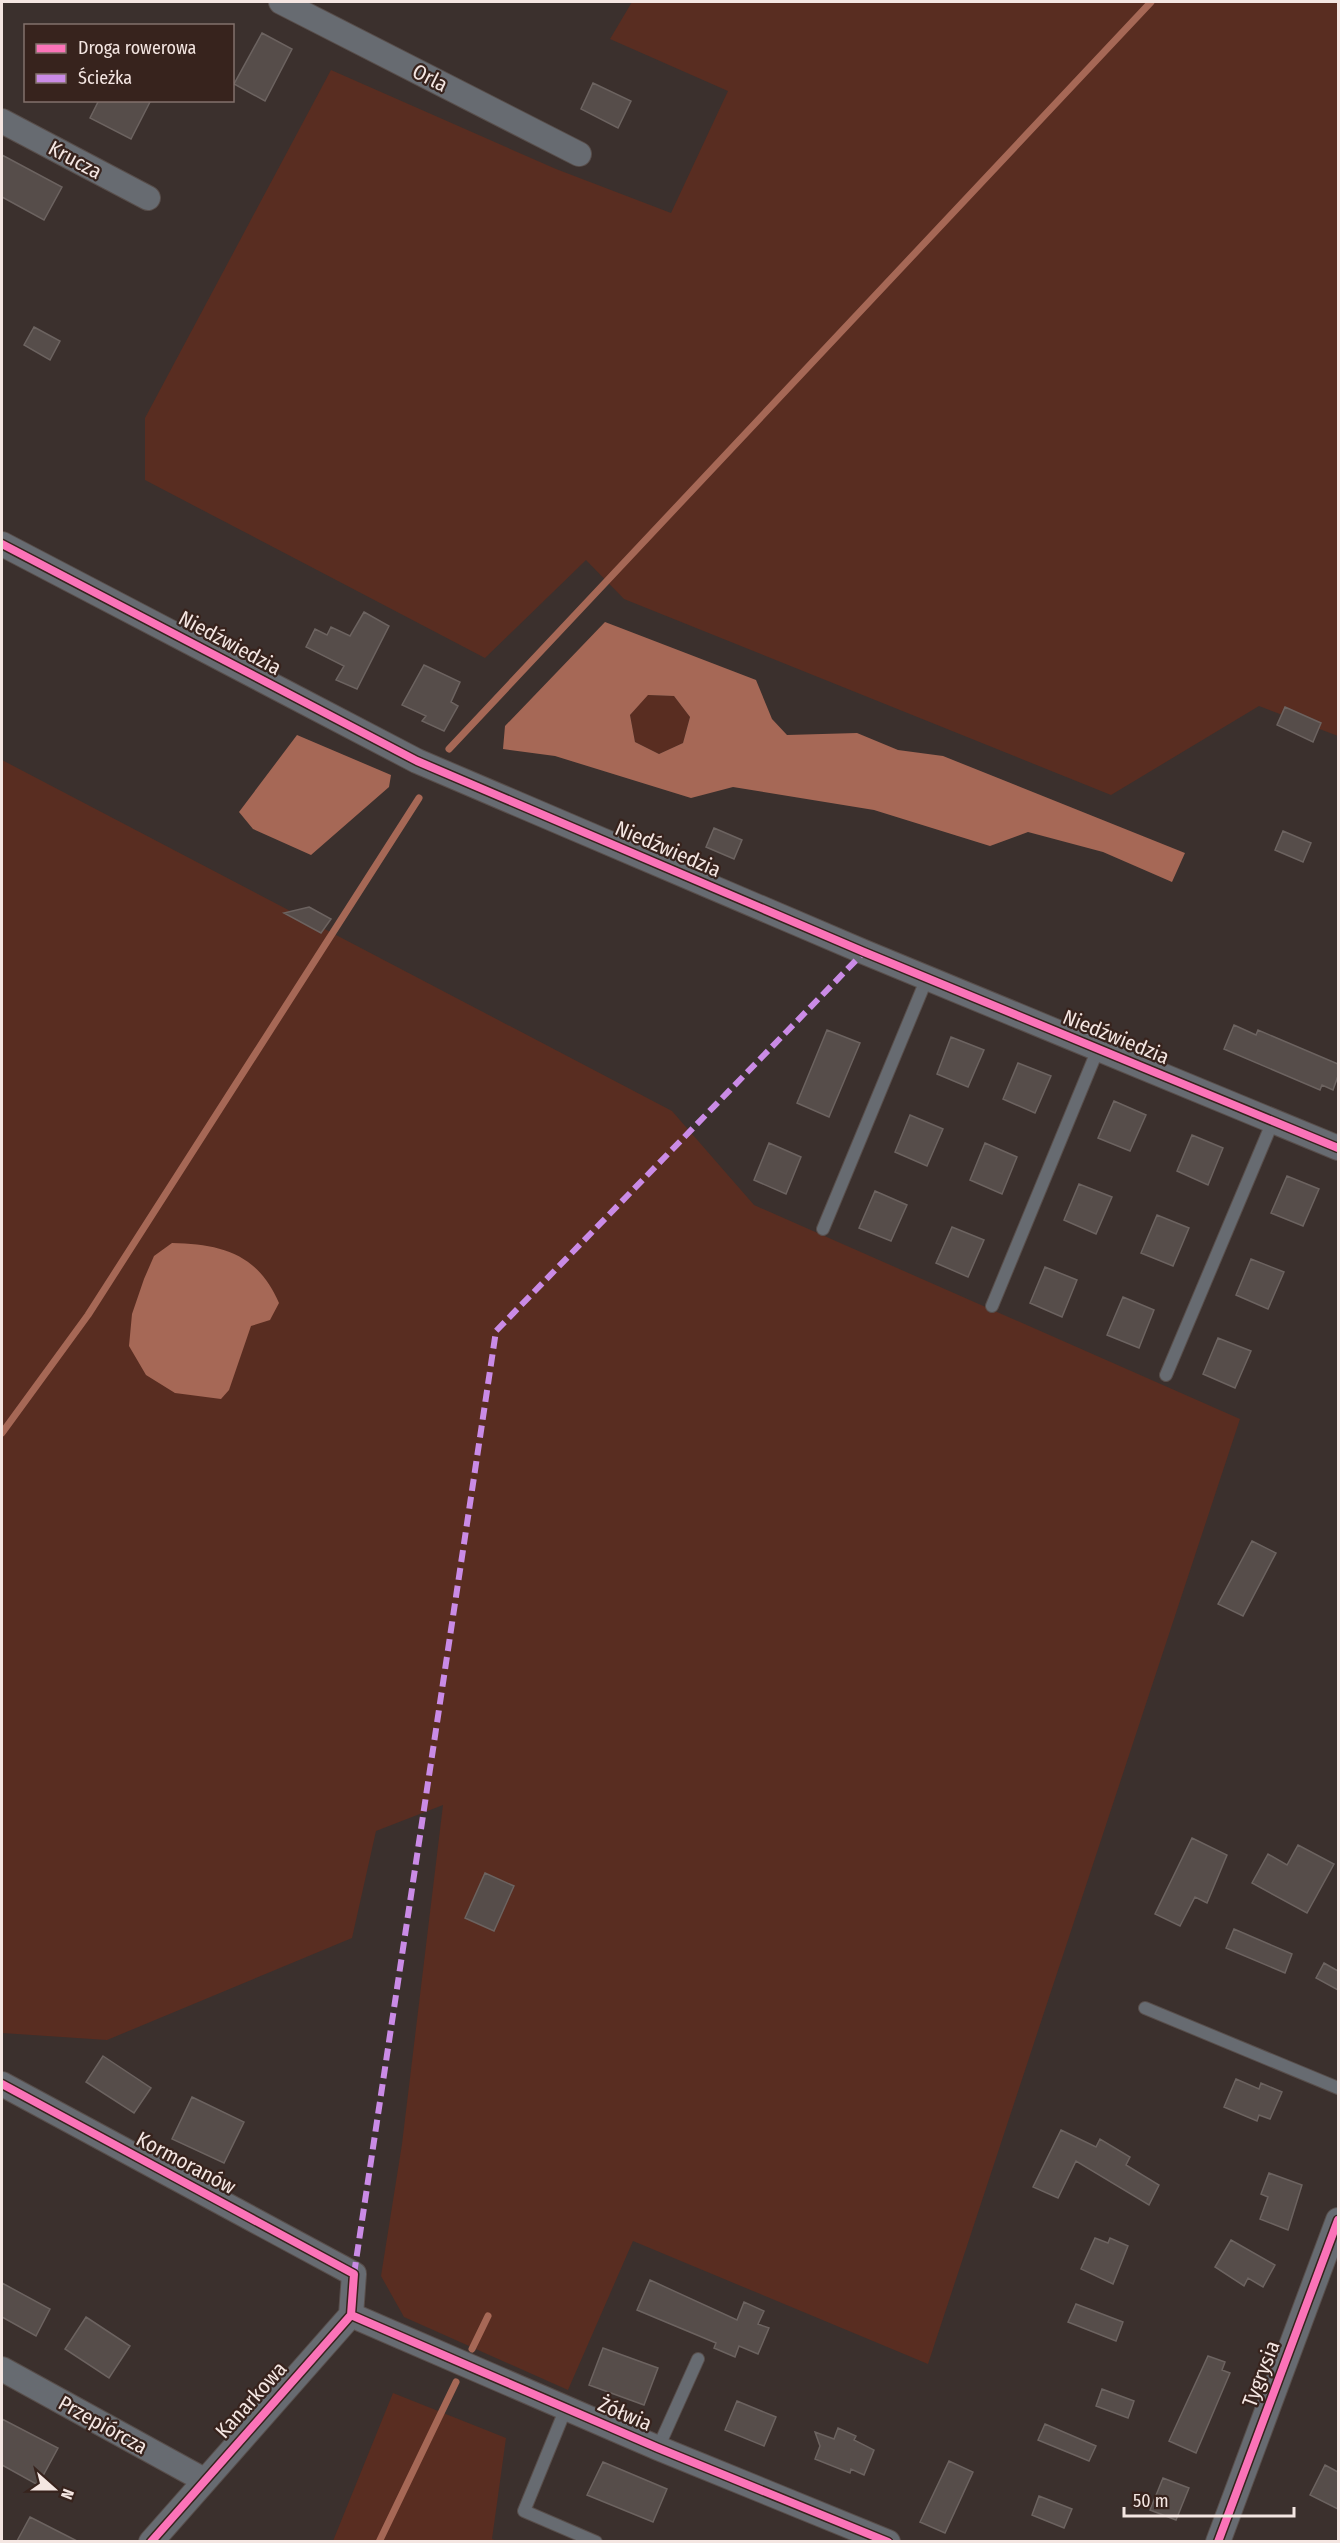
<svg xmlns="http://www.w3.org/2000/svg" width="1340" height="2543" viewBox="0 0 1340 2543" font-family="'Fira Sans Condensed',sans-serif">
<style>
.green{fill:#592d21}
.water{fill:#a66856;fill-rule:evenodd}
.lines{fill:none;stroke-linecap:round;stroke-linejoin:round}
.stream{stroke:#a66856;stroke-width:7}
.building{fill:#564d4a;stroke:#6c6360;stroke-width:1.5}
.service-casing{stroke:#584e4b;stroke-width:14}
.minor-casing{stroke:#584e4b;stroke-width:26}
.service{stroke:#676b71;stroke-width:12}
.minor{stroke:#676b71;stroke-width:24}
.quiet{stroke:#ca8be6;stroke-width:6;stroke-dasharray:12 6;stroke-linecap:butt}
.cycleway-casing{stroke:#37231d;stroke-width:11}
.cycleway{stroke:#fb73b8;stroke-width:8}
.labels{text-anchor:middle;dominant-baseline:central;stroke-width:4.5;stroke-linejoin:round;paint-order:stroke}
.street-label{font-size:21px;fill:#f4e6e2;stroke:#37231d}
</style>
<rect width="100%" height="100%" fill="#3b302d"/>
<path class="green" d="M 632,2 L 1338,2 L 1338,736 L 1259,706 L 1111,795 L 624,599 L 586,560 L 485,658 L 145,480 L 145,418 L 331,70 L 556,169 L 671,213 L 728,91 L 610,39 Z
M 647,695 L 674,696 L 690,717 L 683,743 L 659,754 L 635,742 L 630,715 Z
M 2,760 L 672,1111 L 754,1205 L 1240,1419 L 928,2364 L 633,2241 L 568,2390 L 404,2317 L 381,2276 L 402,2144 L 443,1805 L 376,1831 L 352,1938 L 107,2040 L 2,2033 Z
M 393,2393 L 506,2438 L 492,2539 L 497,2541 L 333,2541 Z"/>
<path class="water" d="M 605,622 L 756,680 L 772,719 L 787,735 L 857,733 L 898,750 L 943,756 L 1185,853 L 1172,882 L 1103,852 L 1028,832 L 990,846 L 874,810 L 733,787 L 691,798 L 555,756 L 503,749 L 505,726 ZM 648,695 L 674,696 L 690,717 L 683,743 L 659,754 L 635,742 L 630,715 Z
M 297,735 L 391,775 L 389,787 L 311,855 L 253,829 L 239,812 Z
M 172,1243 C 222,1244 258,1254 279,1303 L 270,1320 L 251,1326 L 229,1390 L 221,1399 L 175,1393 L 146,1375 L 129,1346 L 132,1314 L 144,1279 L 154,1256 Z"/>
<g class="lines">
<path class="stream" d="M 449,749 L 1151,2
M 2,1433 L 88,1315 L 419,798
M 472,2349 L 488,2316
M 379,2542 L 456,2382"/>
</g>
<path class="building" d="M 262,33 L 292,49 L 265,101 L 234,84 Z
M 593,83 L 631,101 L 618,128 L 581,109 Z
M 99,100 L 151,100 L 131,139 L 90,118 Z
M 2,155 L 62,187 L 44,220 L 2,197 Z
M 34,327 L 60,341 L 50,360 L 24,345 Z
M 364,612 L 389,626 L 357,689 L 336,680 L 344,666 L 306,647 L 315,629 L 327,635 L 331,627 L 350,636 Z
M 424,665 L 460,682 L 451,702 L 458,706 L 444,731 L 422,721 L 426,716 L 402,705 Z
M 1285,707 L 1321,723 L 1313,742 L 1277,725 Z
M 714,828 L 742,840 L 734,859 L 706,847 Z
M 1283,831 L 1311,843 L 1303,862 L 1275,850 Z
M 309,907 L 331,919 L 321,933 L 284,913 Z
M 1234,1025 L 1256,1035 L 1258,1030 L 1338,1064 L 1338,1076 L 1333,1090 L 1322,1085 L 1320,1090 L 1224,1049 Z
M 827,1030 L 860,1043 L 829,1117 L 797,1103 Z
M 951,1037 L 984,1050 L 968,1087 L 937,1074 Z
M 1018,1063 L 1051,1076 L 1035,1113 L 1003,1099 Z
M 1114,1101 L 1146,1115 L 1130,1151 L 1098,1138 Z
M 910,1115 L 943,1129 L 927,1166 L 895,1152 Z
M 1192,1135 L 1223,1148 L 1208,1185 L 1177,1171 Z
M 769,1143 L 801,1157 L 786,1194 L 754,1180 Z
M 985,1143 L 1017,1157 L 1002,1194 L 970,1180 Z
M 1287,1176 L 1319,1189 L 1303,1226 L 1271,1213 Z
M 1079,1184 L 1112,1197 L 1096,1234 L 1064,1220 Z
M 875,1191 L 907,1205 L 891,1241 L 859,1228 Z
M 1157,1215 L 1189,1228 L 1173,1266 L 1141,1253 Z
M 952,1227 L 984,1240 L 968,1277 L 936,1263 Z
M 1251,1259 L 1284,1272 L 1268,1309 L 1236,1295 Z
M 1045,1267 L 1077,1280 L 1062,1317 L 1030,1303 Z
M 1123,1297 L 1154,1310 L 1139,1348 L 1107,1335 Z
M 1218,1338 L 1251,1351 L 1235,1388 L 1203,1374 Z
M 1252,1541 L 1276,1553 L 1243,1616 L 1218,1604 Z
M 1192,1838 L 1227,1855 L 1207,1903 L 1195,1897 L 1180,1926 L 1155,1914 Z
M 1298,1845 L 1334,1864 L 1307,1913 L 1252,1883 L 1268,1854 L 1287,1865 Z
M 485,1873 L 514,1886 L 494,1931 L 465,1918 Z
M 1234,1929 L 1292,1954 L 1285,1973 L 1226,1948 Z
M 1324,1963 L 1338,1971 L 1338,1990 L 1316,1978 Z
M 103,2056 L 151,2088 L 134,2113 L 86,2082 Z
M 1236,2079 L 1259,2089 L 1261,2083 L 1282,2092 L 1270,2119 L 1259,2115 L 1257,2121 L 1224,2107 Z
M 192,2097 L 244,2122 L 224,2163 L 172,2139 Z
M 1061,2130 L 1096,2147 L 1100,2139 L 1130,2157 L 1126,2165 L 1159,2185 L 1149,2205 L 1076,2161 L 1058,2198 L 1033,2187 Z
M 1269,2173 L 1302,2185 L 1288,2230 L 1260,2219 L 1268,2197 L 1261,2194 Z
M 1095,2238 L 1108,2243 L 1110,2238 L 1128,2246 L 1113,2284 L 1081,2269 Z
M 1231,2240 L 1275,2265 L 1263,2287 L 1248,2278 L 1244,2286 L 1215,2267 Z
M 650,2280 L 737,2320 L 744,2302 L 764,2311 L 758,2324 L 769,2328 L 758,2354 L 739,2346 L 735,2357 L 714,2348 L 716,2343 L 637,2310 Z
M 2,2283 L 50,2309 L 36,2336 L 2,2317 Z
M 1076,2304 L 1123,2322 L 1116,2341 L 1068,2322 Z
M 86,2317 L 130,2346 L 109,2378 L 65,2349 Z
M 603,2348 L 658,2368 L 644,2405 L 589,2385 Z
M 1208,2356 L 1225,2362 L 1222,2370 L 1230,2373 L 1196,2453 L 1169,2441 Z
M 1102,2389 L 1134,2401 L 1128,2418 L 1096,2406 Z
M 737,2401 L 776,2417 L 764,2446 L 725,2430 Z
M 2,2419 L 58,2448 L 38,2485 L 2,2465 Z
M 1045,2424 L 1096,2446 L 1089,2461 L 1038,2440 Z
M 838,2428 L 856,2436 L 854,2440 L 874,2450 L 864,2475 L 851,2469 L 850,2473 L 815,2459 L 820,2446 L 815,2432 L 834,2439 Z
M 949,2461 L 973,2472 L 945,2533 L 920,2522 Z
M 603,2462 L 667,2489 L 653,2522 L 587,2495 Z
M 1325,2465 L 1338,2472 L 1338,2509 L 1310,2495 Z
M 1163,2478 L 1189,2488 L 1176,2520 L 1150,2510 Z
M 1039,2496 L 1072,2509 L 1064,2528 L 1032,2515 Z
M 30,2517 L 77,2541 L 17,2541 Z"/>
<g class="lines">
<defs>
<path id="service" d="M 823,1229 L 927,978
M 992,1306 L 1098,1049
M 1166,1375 L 1273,1121
M 1145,2008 L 1338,2088
M 566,2408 L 524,2511 L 596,2542
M 658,2448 L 698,2359"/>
<path id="minor" d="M 281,2 L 579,154
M 2,121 L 148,198
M 2,544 L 417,761 L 864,952 L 1338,1148
M 2,2084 L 354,2274 L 351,2315 L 151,2542
M 351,2315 L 658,2448 L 888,2542
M 2,2369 L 204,2480
M 1218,2542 L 1338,2220"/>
</defs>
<use href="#service" class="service-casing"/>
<use href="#minor" class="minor-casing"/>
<use href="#service" class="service"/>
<use href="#minor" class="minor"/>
<path class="quiet" d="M 354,2274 L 496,1331 L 864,952"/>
<defs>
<path id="cycleway" d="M 2,544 L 417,761 L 864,952 L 1338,1148
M 2,2084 L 354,2274 L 351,2315 L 151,2542
M 351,2315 L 658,2448 L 888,2542
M 1218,2542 L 1338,2220"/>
</defs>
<use href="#cycleway" class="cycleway-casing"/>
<use href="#cycleway" class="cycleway"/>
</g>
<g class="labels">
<g class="street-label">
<text transform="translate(430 78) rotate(27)">Orla</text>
<text transform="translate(75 160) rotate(28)">Krucza</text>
<text transform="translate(230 643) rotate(28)">Niedźwiedzia</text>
<text transform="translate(668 849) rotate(23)">Niedźwiedzia</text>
<text transform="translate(1116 1037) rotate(22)">Niedźwiedzia</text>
<text transform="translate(186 2163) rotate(28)">Kormoranów</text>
<text transform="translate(1261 2374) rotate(-69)">Tygrysia</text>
<text transform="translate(251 2400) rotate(-48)">Kanarkowa</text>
<text transform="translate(625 2414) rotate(23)">Żółwia</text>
<text transform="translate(103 2425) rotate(29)">Przepiórcza</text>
</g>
</g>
<rect width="1340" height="2543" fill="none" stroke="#f4e6e2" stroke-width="6"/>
<rect x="24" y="24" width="210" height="78" fill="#37231d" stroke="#83716c" stroke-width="1.5"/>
<rect x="36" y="44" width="30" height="9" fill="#fb73b8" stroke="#83716c" stroke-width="1.5"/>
<text x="78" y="54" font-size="18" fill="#f4e6e2">Droga rowerowa</text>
<rect x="36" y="74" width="30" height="9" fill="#ca8be6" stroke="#83716c" stroke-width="1.5"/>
<text x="78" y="84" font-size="18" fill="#f4e6e2">Ścieżka</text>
<g transform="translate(54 2489) rotate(111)" stroke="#37231d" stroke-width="4.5" paint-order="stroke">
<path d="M0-4.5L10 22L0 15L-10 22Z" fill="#f4e6e2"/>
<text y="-9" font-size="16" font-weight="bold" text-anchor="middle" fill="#f4e6e2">N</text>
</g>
<path d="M1124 2507v9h170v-9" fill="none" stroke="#f4e6e2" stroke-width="3"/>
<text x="1133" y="2507" font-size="18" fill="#f4e6e2" stroke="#37231d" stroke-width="4.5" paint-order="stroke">50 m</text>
</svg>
